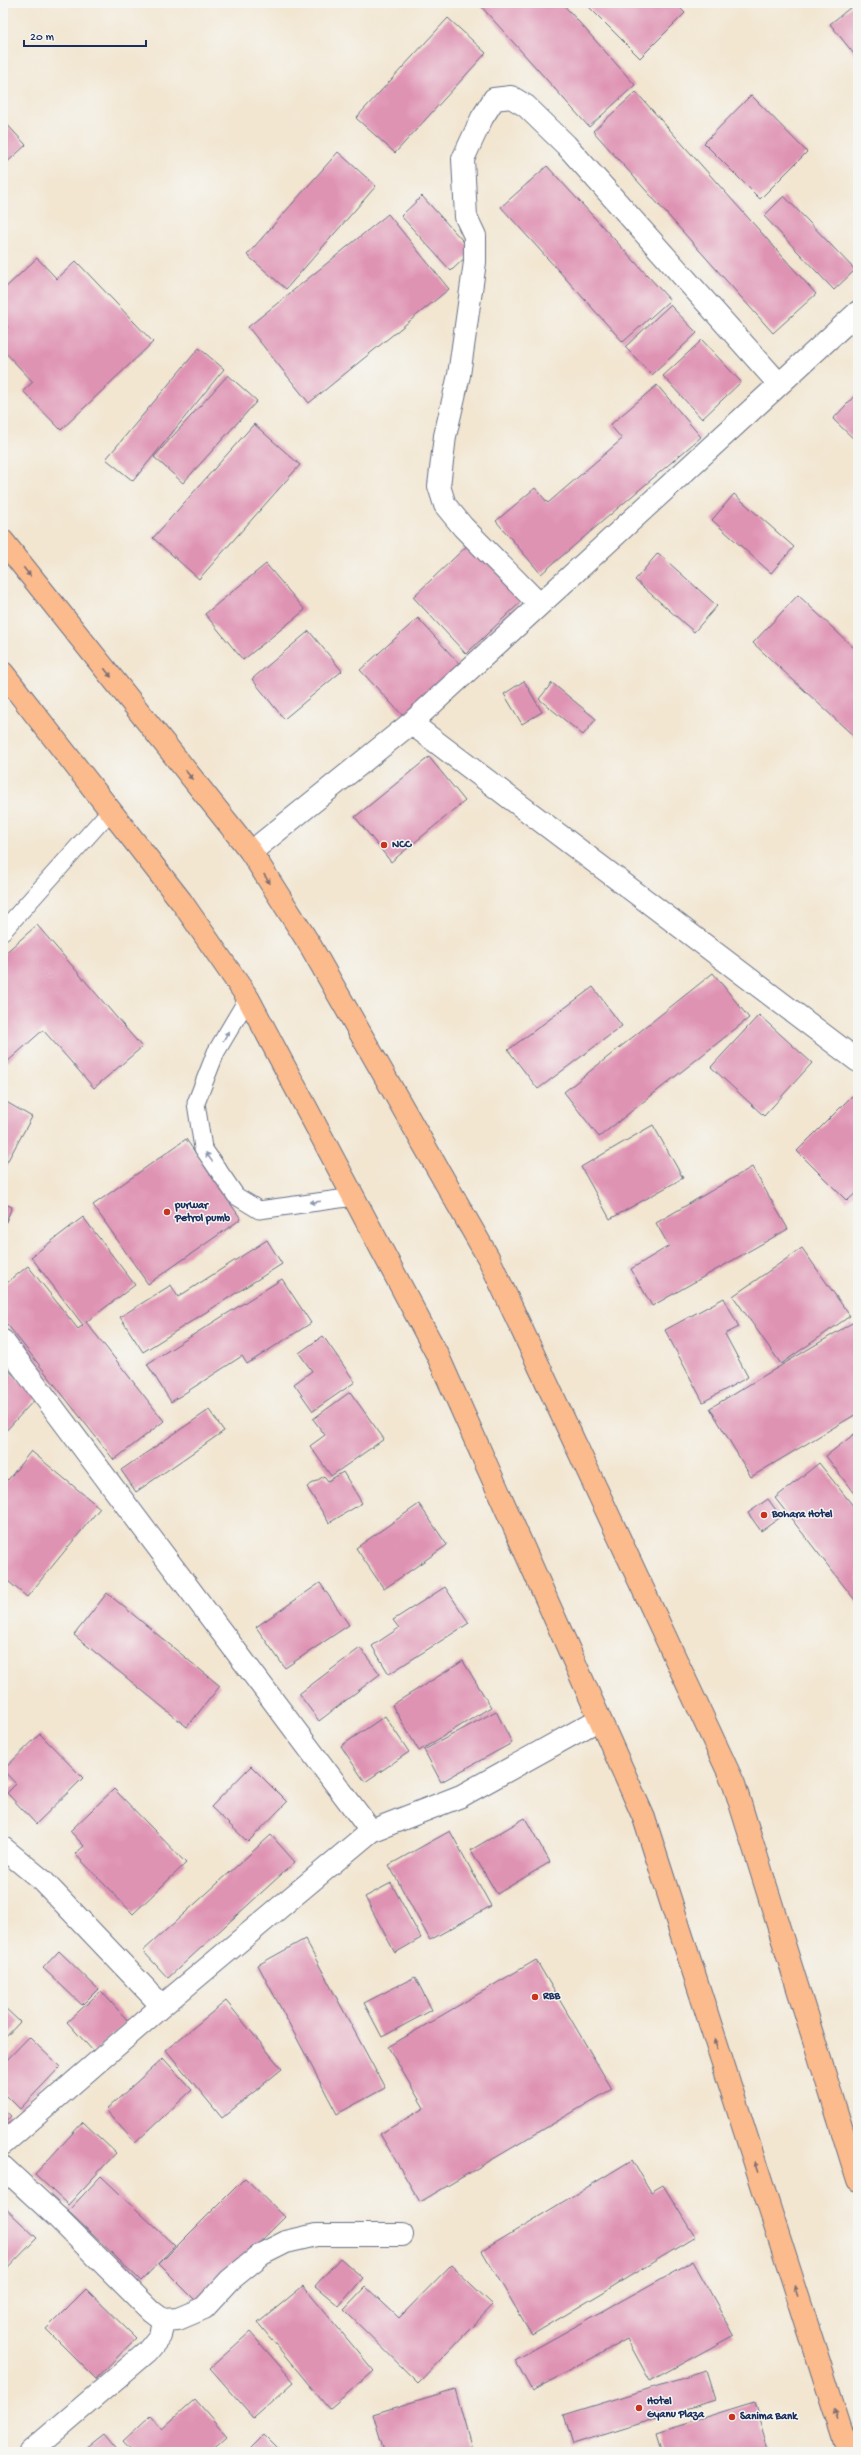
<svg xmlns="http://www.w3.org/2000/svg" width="861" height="2455" viewBox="0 0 861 2455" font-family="'Gochi Hand',sans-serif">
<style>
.building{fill:#df93b3}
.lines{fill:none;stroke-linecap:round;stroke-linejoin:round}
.service-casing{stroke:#666f86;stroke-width:19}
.minor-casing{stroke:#666f86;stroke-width:24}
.trunk-casing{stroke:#666f86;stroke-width:24}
.service{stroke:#fff;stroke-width:17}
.minor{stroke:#fff;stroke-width:22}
.trunk{stroke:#fbbb8c;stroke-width:22}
.oneway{fill:#806e73}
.oneway2{fill:#8d97ae}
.poi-dot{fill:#c8321e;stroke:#f6f6f2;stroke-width:1.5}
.labels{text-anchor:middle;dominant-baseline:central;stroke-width:3;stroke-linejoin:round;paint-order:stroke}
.poi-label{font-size:11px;font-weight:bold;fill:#1b2f5e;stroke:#f6f6f2;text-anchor:start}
</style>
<rect width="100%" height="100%" fill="#f6f6f2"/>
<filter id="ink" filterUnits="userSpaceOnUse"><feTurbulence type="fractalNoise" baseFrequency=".025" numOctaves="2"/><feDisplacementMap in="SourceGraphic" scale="8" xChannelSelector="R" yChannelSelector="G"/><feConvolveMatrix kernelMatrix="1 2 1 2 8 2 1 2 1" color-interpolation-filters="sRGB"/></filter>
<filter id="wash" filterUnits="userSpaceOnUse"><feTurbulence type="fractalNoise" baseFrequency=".012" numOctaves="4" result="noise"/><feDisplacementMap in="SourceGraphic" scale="16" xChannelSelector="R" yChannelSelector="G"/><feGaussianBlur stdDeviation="0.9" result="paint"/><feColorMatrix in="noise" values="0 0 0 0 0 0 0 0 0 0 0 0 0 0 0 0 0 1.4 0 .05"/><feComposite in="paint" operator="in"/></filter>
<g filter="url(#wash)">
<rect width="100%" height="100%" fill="#f2e6d1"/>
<g id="blocks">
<path class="building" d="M 478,3 L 562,3 L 635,85 L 589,127 Z
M 589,3 L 675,3 L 685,13 L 640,58 L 587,5 Z
M 856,3 L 858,3 L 858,59 L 830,24 Z
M 448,18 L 486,53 L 395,153 L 356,118 Z
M 636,92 L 816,294 L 773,333 L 593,131 Z
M 751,95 L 807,152 L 760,199 L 704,143 Z
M 3,120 L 26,145 L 3,166 Z
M 338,152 L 376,186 L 286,289 L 247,255 Z
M 547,166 L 670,300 L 623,342 L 501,207 Z
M 422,196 L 472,251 L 451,271 L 401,216 Z
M 784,196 L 855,270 L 834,290 L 764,216 Z
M 388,214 L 449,289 L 309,403 L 248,327 Z
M 37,258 L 57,279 L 76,261 L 153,342 L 61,430 L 23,391 L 33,382 L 3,350 L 3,331 L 8,327 L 3,322 L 3,290 Z
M 670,305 L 697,333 L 652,375 L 625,347 Z
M 702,340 L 741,382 L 702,419 L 663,376 Z
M 199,348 L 224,369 L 133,481 L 106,459 Z
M 228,375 L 257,401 L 183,483 L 154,457 Z
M 657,385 L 701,437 L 541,574 L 496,521 L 535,488 L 548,503 L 622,439 L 610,425 Z
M 858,392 L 858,443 L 833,419 Z
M 254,424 L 300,465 L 199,579 L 153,538 Z
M 734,494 L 794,547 L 771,573 L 712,520 Z
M 471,542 L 525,598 L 466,654 L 413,597 Z
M 658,553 L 717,606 L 694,632 L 635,580 Z
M 266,564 L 305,610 L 243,660 L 205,614 Z
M 798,595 L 855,649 L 858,646 L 858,740 L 753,643 Z
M 418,618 L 462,667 L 405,718 L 360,670 Z
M 309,631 L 342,671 L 284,719 L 252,679 Z
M 524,681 L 542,712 L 522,724 L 504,694 Z
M 552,683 L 596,719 L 583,735 L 539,699 Z
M 429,757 L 465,801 L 391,862 L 355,817 Z
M 37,925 L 142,1047 L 94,1088 L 43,1030 L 6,1063 L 3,1059 L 3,955 Z
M 713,973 L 749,1018 L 599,1137 L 564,1092 Z
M 593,987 L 622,1026 L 538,1089 L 508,1050 Z
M 759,1015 L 812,1063 L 764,1116 L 711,1067 Z
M 852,1096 L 858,1101 L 858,1191 L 847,1201 L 797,1151 Z
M 3,1100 L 32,1117 L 3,1169 Z
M 653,1125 L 683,1178 L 610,1219 L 581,1167 Z
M 186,1139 L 241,1219 L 148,1284 L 93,1205 Z
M 752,1167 L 788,1229 L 652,1306 L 631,1269 L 669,1246 L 656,1223 Z
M 3,1203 L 12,1207 L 3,1229 Z
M 83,1217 L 135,1285 L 86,1322 L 164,1421 L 114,1460 L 3,1319 L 3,1286 L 28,1266 L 78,1329 L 83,1325 L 31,1257 Z
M 267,1240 L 282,1264 L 143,1352 L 120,1317 L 171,1285 L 178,1297 Z
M 802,1248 L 850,1316 L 781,1364 L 733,1296 Z
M 282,1279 L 311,1323 L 247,1364 L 242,1356 L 171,1402 L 147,1364 Z
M 724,1298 L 739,1327 L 725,1334 L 748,1377 L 703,1402 L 665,1330 Z
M 852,1323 L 858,1332 L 858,1413 L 751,1477 L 710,1408 Z
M 323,1336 L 355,1382 L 313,1411 L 294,1384 L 312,1371 L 299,1353 Z
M 3,1365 L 37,1397 L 3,1434 Z
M 350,1392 L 384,1439 L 331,1476 L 310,1446 L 325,1435 L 313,1419 Z
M 209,1410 L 224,1431 L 136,1492 L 121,1470 Z
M 858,1431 L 858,1499 L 826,1456 Z
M 31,1451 L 100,1508 L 27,1597 L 3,1577 L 3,1477 L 8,1480 Z
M 819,1463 L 858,1512 L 858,1604 L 775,1498 Z
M 343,1472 L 362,1503 L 329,1523 L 307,1487 L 324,1476 L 328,1481 Z
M 768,1499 L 781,1517 L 761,1531 L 748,1513 Z
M 419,1504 L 447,1545 L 384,1589 L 356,1548 Z
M 320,1583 L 349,1625 L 285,1668 L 256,1627 Z
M 445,1587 L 469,1623 L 389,1674 L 372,1646 L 399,1628 L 393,1620 Z
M 107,1593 L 220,1686 L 187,1727 L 74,1635 Z
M 360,1648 L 380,1674 L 319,1721 L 299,1694 Z
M 463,1661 L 491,1707 L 419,1751 L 392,1705 Z
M 496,1711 L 512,1743 L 441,1782 L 424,1750 Z
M 385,1716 L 409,1752 L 365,1782 L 341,1746 Z
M 40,1734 L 83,1778 L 36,1824 L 7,1793 L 16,1784 L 3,1770 Z
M 251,1766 L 287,1802 L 248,1842 L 211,1807 Z
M 114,1789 L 186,1863 L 133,1914 L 75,1854 L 84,1846 L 70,1831 Z
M 525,1818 L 550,1862 L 497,1894 L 471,1850 Z
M 450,1831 L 491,1906 L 430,1940 L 389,1865 Z
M 271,1835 L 295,1862 L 168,1978 L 143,1951 Z
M 391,1883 L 421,1938 L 395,1953 L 365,1897 Z
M 305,1939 L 385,2088 L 337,2114 L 258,1965 Z
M 59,1951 L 98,1989 L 82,2005 L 43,1968 Z
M 536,1960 L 612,2089 L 420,2202 L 380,2134 L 424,2108 L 388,2047 Z
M 415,1977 L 432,2010 L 382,2037 L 364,2003 Z
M 101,1991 L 128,2021 L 94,2052 L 67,2022 Z
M 226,2001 L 282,2069 L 222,2118 L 166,2050 Z
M 3,2006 L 20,2022 L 3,2040 Z
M 29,2037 L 60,2067 L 20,2109 L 3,2092 L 3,2064 Z
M 163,2058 L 192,2090 L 135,2143 L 106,2110 Z
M 3,2109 L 11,2116 L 3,2125 Z
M 83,2122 L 116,2153 L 68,2205 L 35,2174 Z
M 632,2160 L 651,2192 L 663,2185 L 695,2237 L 532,2335 L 482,2251 Z
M 101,2176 L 175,2246 L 141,2281 L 68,2211 Z
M 245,2178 L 285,2217 L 198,2303 L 159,2264 Z
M 3,2206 L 37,2238 L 3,2273 Z
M 340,2258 L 363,2278 L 339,2306 L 315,2286 Z
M 693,2261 L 734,2335 L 650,2381 L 627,2339 L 532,2391 L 515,2360 Z
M 451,2265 L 493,2305 L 418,2383 L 344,2310 L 366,2287 L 399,2318 Z
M 303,2286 L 374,2371 L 329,2409 L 258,2323 Z
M 86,2289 L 136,2338 L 96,2379 L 46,2329 Z
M 250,2332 L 294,2382 L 254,2418 L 210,2368 Z
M 706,2371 L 715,2400 L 573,2444 L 564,2415 Z
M 455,2389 L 473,2452 L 381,2452 L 384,2451 L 373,2414 Z
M 195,2399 L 227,2436 L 209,2452 L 133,2452 L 123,2441 L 150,2416 L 162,2429 Z
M 754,2402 L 769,2452 L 663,2452 L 657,2432 Z
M 103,2434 L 118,2452 L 80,2452 Z
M 264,2434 L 282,2452 L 246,2452 Z"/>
</g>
</g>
<g filter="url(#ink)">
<use href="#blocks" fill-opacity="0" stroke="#666f86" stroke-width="1"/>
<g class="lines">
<defs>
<path id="service" d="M 3,931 L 110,811
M 248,998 L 216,1052 L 196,1103 L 203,1148 L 236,1196 L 259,1210 L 354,1197"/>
<path id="minor" d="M 539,604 L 463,527 L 445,505 L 439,486 L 445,436 L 459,375 L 475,262 L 475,236 L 466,217 L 463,159 L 482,118 L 494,99 L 511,97 L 526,106 L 566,145 L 779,384
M 411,723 L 858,1061
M 251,852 L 411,723 L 858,312
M 3,1341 L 371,1831
M 3,1848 L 43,1881 L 162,2006
M 3,2144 L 162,2006 L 371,1831 L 461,1796 L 598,1720
M 3,2167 L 57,2217 L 151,2311 L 163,2320 L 178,2319 L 204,2308 L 230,2280 L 262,2254 L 286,2242 L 316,2235 L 402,2235
M 30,2452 L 147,2352 L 160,2336 L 163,2320"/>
<path id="trunk" d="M 3,541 L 251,852 L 310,945 L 489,1259 L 734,1784 L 858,2181
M 3,673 L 181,901 L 248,998 L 437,1354 L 644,1818 L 848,2452"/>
</defs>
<use href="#service" class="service-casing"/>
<use href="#minor" class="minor-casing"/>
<use href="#trunk" class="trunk-casing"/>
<use href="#service" class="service"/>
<use href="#minor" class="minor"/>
<use href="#trunk" class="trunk"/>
</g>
<defs><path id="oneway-solid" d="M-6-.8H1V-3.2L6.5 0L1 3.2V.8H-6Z"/></defs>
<g class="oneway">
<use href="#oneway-solid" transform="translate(27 572) rotate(52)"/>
<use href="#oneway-solid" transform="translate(108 673) rotate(52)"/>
<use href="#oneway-solid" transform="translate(189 775) rotate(52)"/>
<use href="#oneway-solid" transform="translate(267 879) rotate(57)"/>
<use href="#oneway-solid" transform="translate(716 2044) rotate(-108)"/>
<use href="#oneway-solid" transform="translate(756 2167) rotate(-108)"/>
<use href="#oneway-solid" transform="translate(796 2291) rotate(-108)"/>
<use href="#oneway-solid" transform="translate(836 2415) rotate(-108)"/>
</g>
<g class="oneway2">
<use href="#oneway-solid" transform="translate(226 1036) rotate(-60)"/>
<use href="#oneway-solid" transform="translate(209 1157) rotate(-125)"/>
<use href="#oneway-solid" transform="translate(315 1202) rotate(173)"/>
</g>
</g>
<g class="poi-dot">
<circle cx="384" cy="845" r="4"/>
<circle cx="167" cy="1212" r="4"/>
<circle cx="764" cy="1515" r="4"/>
<circle cx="535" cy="1997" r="4"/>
<circle cx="639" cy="2408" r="4"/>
<circle cx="732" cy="2417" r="4"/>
</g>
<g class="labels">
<g class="poi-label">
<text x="392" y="845">NCC</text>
<text x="175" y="1206">purwar<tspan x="175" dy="13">Petrol pumb</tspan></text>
<text x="772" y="1515">Bohara Hotel</text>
<text x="543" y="1997">RBB</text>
<text x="647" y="2402">Hotel<tspan x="647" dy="13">Gyanu Plaza</tspan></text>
<text x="740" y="2417">Sanima Bank</text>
</g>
</g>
<rect width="861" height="2455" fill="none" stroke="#f6f6f2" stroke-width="16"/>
<path d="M24 40v6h122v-6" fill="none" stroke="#1b2f5e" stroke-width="2"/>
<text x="30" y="40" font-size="12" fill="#1b2f5e" stroke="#f6f6f2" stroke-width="3" paint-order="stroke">20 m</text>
</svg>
